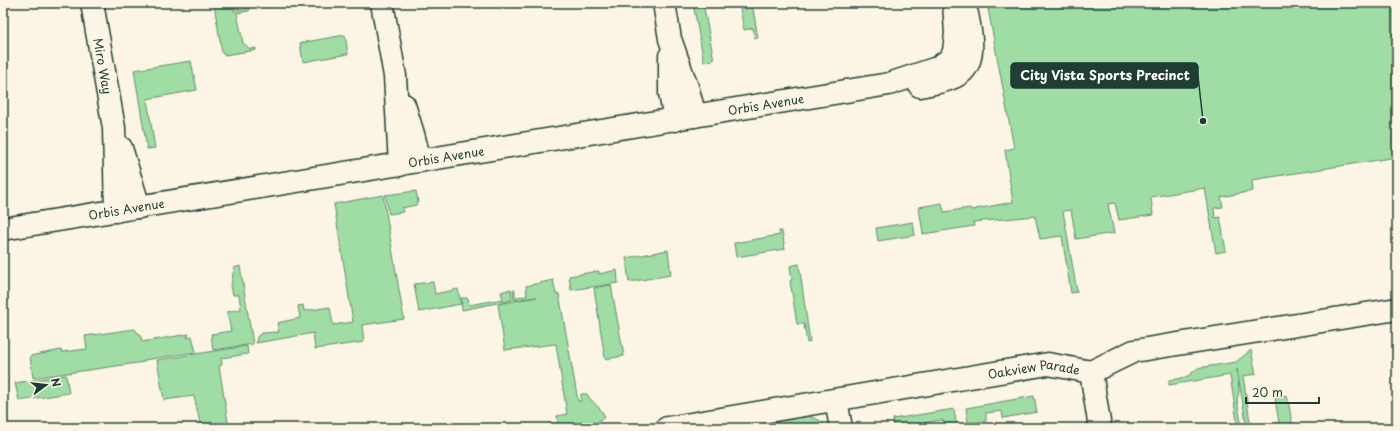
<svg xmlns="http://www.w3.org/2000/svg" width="1400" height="431" viewBox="0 0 1400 431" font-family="'Playpen Sans',sans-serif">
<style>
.green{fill:#9fdda5;stroke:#5f8d6c}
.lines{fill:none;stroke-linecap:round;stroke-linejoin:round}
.street-casing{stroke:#1f3d34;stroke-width:25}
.street{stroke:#fcf5e5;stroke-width:22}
.labels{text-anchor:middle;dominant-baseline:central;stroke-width:3.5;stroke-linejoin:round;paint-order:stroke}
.street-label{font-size:12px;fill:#1f3d34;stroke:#fcf5e5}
.leader{fill:none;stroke:#1f3d34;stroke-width:1.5}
.callout-dot{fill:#1f3d34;stroke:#fcf5e5;stroke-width:1.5}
.callout{fill:#1f3d34;stroke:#1f3d34;stroke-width:1.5}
.callout-label{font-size:13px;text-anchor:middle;font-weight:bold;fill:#fff}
</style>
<rect width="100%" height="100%" fill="#fcf5e5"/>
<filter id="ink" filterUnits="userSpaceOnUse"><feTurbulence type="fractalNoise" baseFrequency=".025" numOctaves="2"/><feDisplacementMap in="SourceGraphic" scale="8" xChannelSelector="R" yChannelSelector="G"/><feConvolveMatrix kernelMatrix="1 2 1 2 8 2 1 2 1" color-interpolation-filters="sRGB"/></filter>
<g filter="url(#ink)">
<path class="green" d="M 220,3 L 233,3 L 234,11 L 250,8 L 249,11 L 237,13 L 243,43 L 250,49 L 256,48 L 256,50 L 225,55 L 222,53 L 214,4 Z
M 693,3 L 703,3 L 714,60 L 704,62 Z
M 739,3 L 752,3 L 758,38 L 755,38 L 753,28 L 744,30 Z
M 987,3 L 1397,3 L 1397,157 L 1252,180 L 1253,191 L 1221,197 L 1223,207 L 1214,208 L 1215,218 L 1220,217 L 1226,251 L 1216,253 L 1205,188 L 1151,197 L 1153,215 L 1119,220 L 1115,203 L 1108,204 L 1114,233 L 1076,239 L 1071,210 L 1063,211 L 1077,292 L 1071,293 L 1062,236 L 1040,239 L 1035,216 L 973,222 L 974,226 L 923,234 L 919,207 L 942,203 L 944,212 L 970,208 L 971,210 L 1013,202 L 1005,150 L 1014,148 Z
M 345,35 L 348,54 L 303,62 L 300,43 Z
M 191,61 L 197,90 L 147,99 L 155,148 L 147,149 L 134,70 Z
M 416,191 L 418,202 L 416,205 L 402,208 L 403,212 L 389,214 L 385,195 Z
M 383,195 L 404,319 L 362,325 L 364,342 L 315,349 L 313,334 L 314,333 L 256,343 L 257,337 L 261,333 L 279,332 L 277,323 L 300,318 L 298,306 L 303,305 L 304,311 L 330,307 L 333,325 L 353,322 L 334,204 Z
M 913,222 L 915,235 L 878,241 L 876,228 Z
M 779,231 L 782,231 L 785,249 L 736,257 L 734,243 L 780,235 Z
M 668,250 L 671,275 L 629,282 L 626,258 Z
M 799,264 L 810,342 L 807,343 L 804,324 L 797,324 L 790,281 L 792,280 L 790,266 Z
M 240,266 L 253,344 L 213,350 L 211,334 L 231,331 L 227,312 L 241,309 L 239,295 L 233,295 L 231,286 L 234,268 Z
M 617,270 L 618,283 L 571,290 L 569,276 L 599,271 L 599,274 Z
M 553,280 L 556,294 L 559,294 L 578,401 L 581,401 L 581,394 L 587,394 C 592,403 601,407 605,417 L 588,428 L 544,428 L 550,423 L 558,423 L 557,416 L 567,414 L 556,344 L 505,350 L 498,304 L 537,297 L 514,300 L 513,290 L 515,290 L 515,297 L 527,296 L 526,286 Z
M 433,282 L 435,294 L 458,289 L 461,304 L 419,312 L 414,284 Z
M 611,285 L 624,356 L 605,359 L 594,288 Z
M 511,289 L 512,300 L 462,310 L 461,298 L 468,298 L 469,305 L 503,299 L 501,292 Z
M 135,329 L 141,337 L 142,342 L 189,334 L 187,338 L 192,336 L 196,352 L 144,360 L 144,362 L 33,378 L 30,356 L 61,350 L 62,352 L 87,349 L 85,336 Z
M 247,346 L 248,354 L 221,358 L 222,365 L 219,366 L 229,428 L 201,428 L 194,396 L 164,400 L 157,360 Z
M 1251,350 L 1256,374 L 1243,376 L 1251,428 L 1279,423 L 1275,398 L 1287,395 L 1293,428 L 1247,428 L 1237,369 L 1239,391 L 1237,400 L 1242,428 L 1238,428 L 1230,375 L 1169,385 L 1169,380 L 1178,379 L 1188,376 L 1198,368 L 1236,362 Z
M 66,375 L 69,393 L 19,401 L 15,383 Z
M 1034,396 L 1037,412 L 1003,418 L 1002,411 L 986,413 L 986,421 L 968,423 L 966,408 Z
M 954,409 L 957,428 L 945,428 L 943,420 L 894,427 L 893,419 Z
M 809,416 L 821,421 L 823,424 L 818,428 L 735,428 Z"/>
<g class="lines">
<defs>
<g id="street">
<path id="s1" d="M 92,3 L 114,128 L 116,211"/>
<path d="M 382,3 L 395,76 L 400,165"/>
<path d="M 664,3 L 670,39 L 688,90 L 695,116"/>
<path d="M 670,56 L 670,93 L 675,120"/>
<path d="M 920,86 C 932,83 945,82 956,76 C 978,65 971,33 967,14"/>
<path d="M 404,105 L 413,134 L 420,161"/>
<path d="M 121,148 L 139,207"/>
<path id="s2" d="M 3,229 L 889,84 L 937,68 L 950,59 L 954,52 L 956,33 L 954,3"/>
<path d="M 1091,372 L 1100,428"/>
<path d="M 836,400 L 841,428"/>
<path id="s3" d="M 667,428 L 1048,364 L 1091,372 L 1134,351 L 1397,309"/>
</g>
</defs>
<use href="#street" class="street-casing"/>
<use href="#street" class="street"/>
</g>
</g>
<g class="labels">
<g class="street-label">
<text stroke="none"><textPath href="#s1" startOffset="64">Miro Way</textPath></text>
<text stroke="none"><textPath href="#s2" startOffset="773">Orbis Avenue</textPath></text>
<text stroke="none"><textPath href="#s2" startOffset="449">Orbis Avenue</textPath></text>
<text stroke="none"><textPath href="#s2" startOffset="125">Orbis Avenue</textPath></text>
<text stroke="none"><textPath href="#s3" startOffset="372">Oakview Parade</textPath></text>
</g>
</g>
<path class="leader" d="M1203 121L1198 76"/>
<circle class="callout-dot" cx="1203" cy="121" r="4"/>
<rect class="callout" x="1011" y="63" width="187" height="25" rx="4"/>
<g class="callout-label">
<text x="1105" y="80">City Vista Sports Precinct</text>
</g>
<rect width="1400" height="431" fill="none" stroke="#fcf5e5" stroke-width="16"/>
<rect x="8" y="8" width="1384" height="415" fill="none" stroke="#1f3d34" stroke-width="1.5" filter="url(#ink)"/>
<g transform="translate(46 385) rotate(75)" stroke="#fcf5e5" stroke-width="3" paint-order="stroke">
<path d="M0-3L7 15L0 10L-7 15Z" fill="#1f3d34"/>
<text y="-6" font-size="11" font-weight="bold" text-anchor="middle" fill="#1f3d34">N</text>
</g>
<path d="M1246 397v6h73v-6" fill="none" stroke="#1f3d34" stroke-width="2"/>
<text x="1252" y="397" font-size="12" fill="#1f3d34" stroke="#fcf5e5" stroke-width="3" paint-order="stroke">20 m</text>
</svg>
